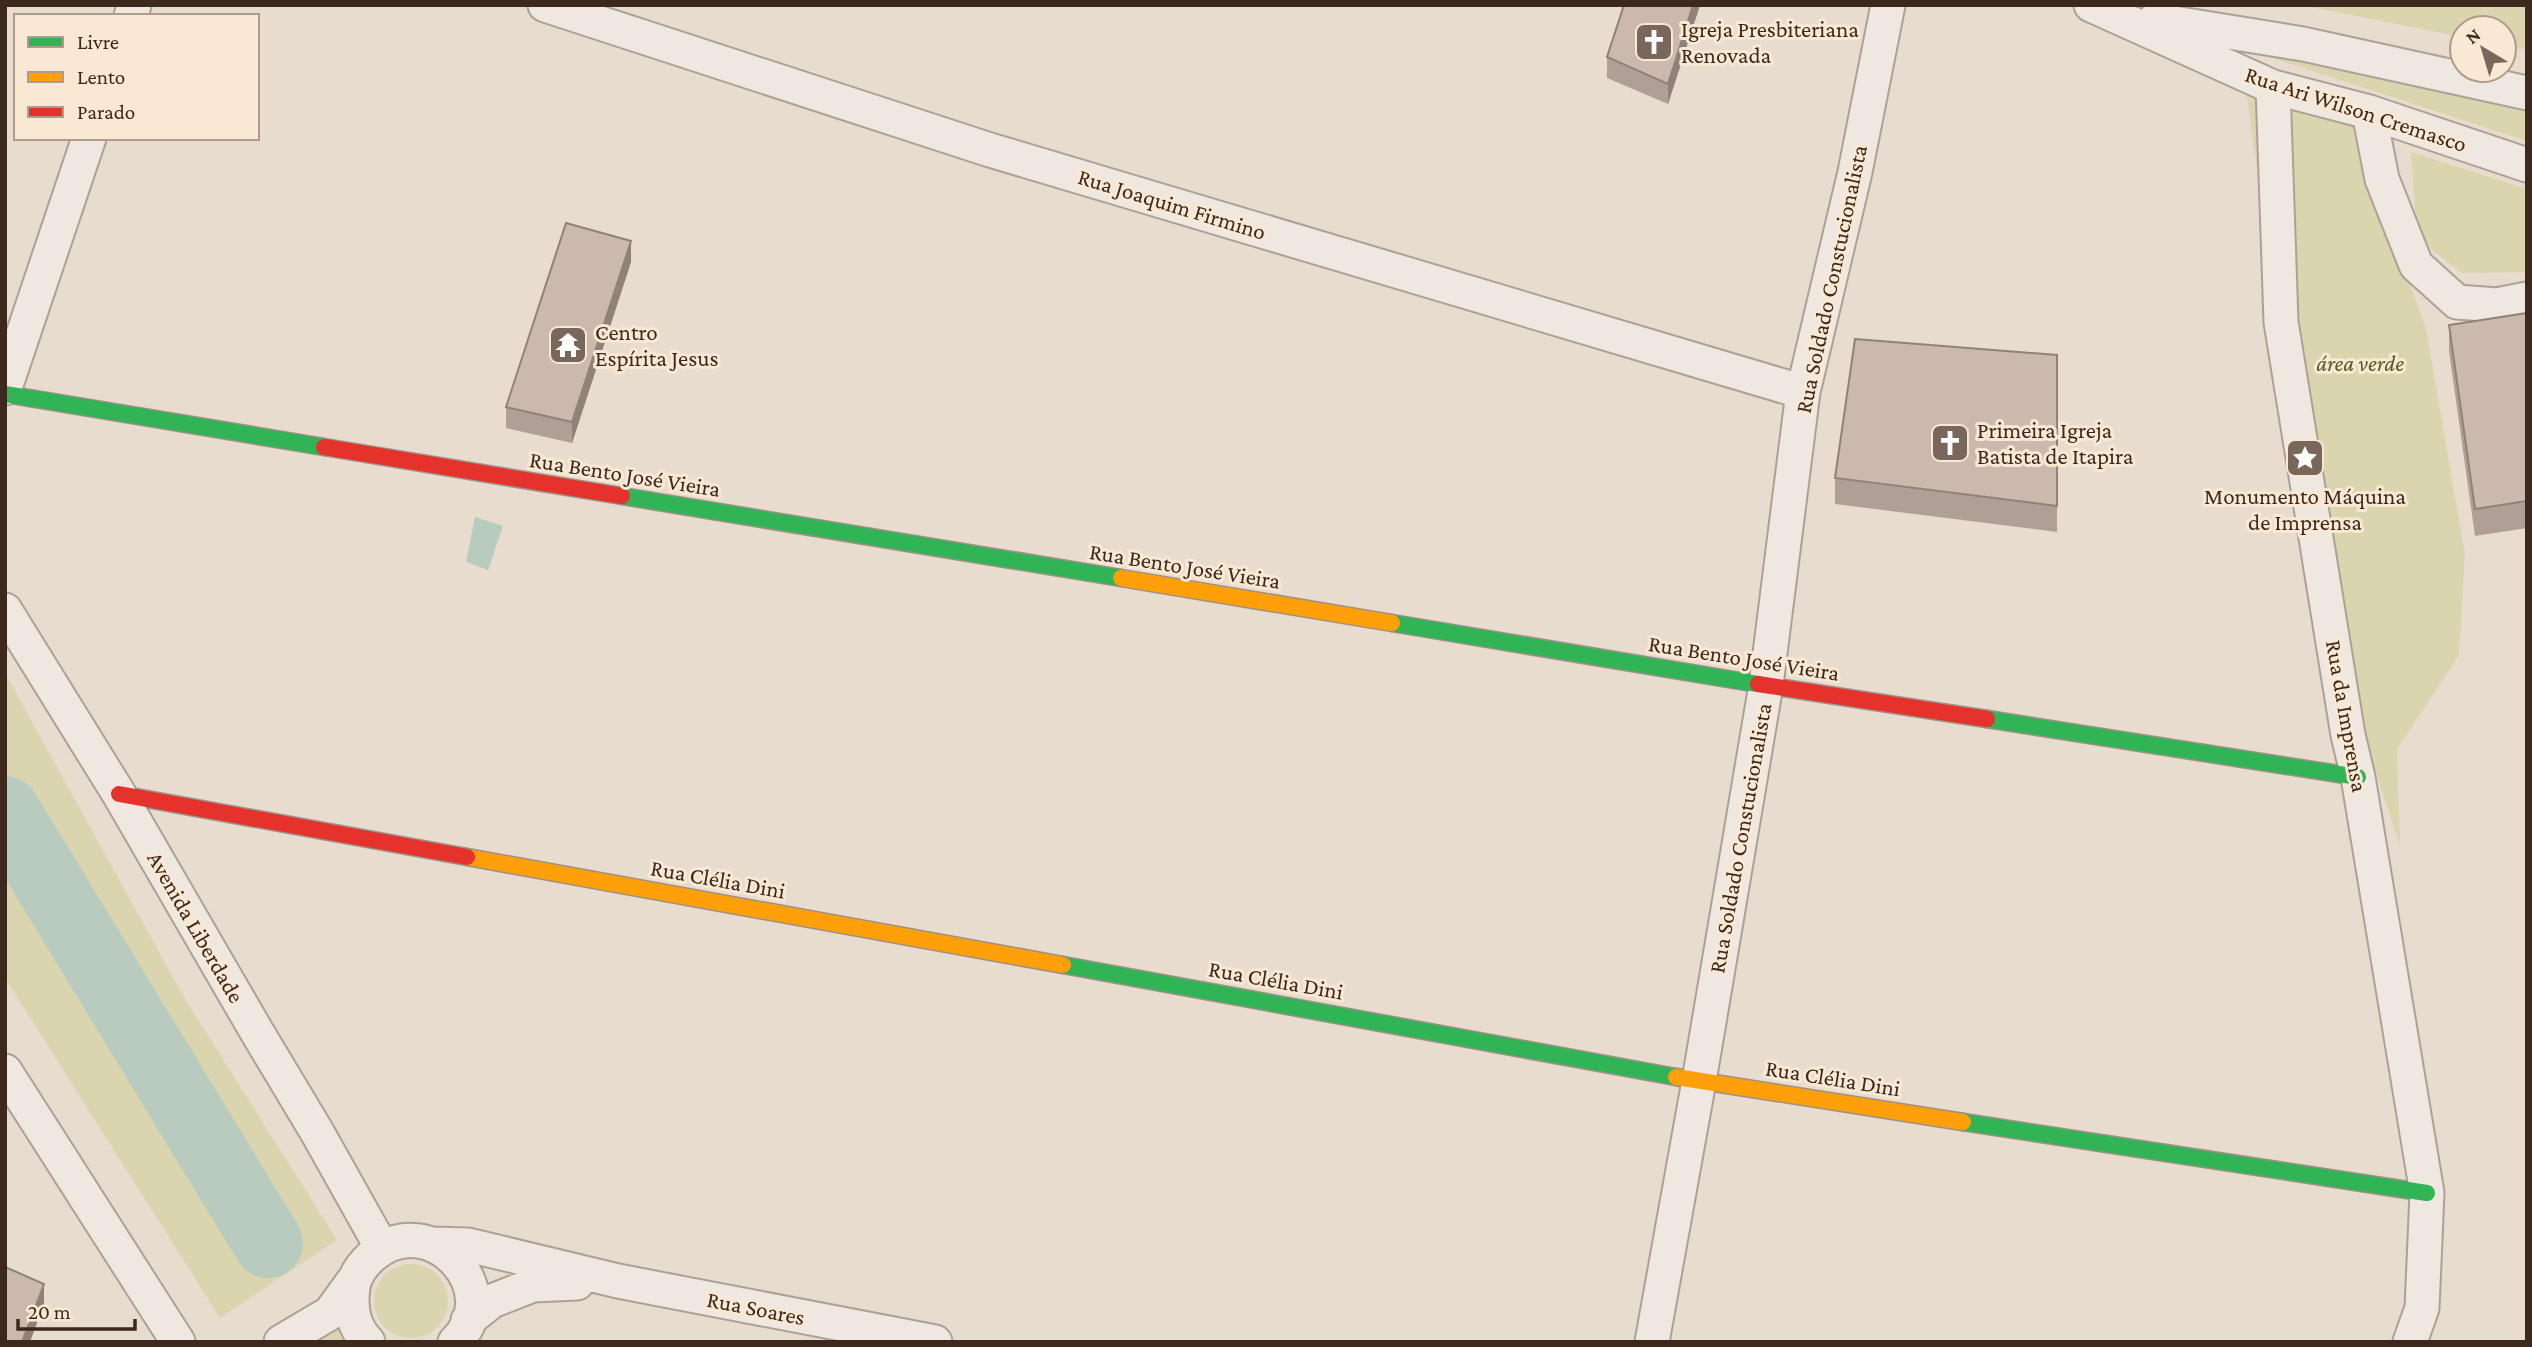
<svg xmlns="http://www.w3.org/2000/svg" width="2532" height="1347" viewBox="0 0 2532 1347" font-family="'Crimson Pro',serif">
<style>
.green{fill:#dbd5af}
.water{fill:#b9cbbe}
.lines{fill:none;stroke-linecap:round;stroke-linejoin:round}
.river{stroke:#b9cbbe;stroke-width:70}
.street-casing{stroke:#ada197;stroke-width:37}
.fast-casing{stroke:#9d9186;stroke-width:19}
.slow-casing{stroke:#9d9186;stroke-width:19}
.jam-casing{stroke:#9d9186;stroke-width:19}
.street{stroke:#efe8e0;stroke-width:33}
.fast{stroke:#30b455;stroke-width:16}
.slow{stroke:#ff9f0a;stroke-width:16}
.jam{stroke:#e5322d;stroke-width:16}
.wall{fill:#af9f96}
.shaded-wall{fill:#8e827a}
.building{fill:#cbb9ae;stroke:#8e827a;stroke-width:2}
.labels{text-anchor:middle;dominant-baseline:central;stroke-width:6;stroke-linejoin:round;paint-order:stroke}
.poi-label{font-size:23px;fill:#3d281d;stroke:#f9e8d3;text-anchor:start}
.street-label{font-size:23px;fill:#3d281d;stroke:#f9e8d3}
.park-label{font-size:23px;font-style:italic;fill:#555b22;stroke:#f9e8d3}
</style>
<rect width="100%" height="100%" fill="#e8dcce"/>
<path class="green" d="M 2301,5 L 2527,5 L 2527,50 L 2504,45 L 2504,28 L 2462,28 L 2462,37 Z
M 2254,52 L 2527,112 L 2527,141 Z
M 2245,84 L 2354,126 L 2426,329 L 2465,554 L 2459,655 L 2397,749 L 2400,846 L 2349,691 L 2260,190 Z
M 2411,152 L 2527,189 L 2527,272 L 2462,273 L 2417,239 Z
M 5,673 L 185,999 L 337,1240 L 220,1318 L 5,978 Z
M374 1301a37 37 0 1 1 74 0a37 37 0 1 1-74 0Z
M 341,1325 L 352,1342 L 316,1342 Z"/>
<path class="water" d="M 475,517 L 503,526 L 488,570 L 466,562 Z"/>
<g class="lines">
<path class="river" d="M 5,811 L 268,1243"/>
<defs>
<path id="street" d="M 545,5 L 990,150 L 1803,392
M 2091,5 L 2273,87 L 2369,112 L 2527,165
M 131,16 L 134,5
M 2155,20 L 2303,44 L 2527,93
M 2273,87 L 2281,322 L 2348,735 L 2358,777 L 2427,1193 L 2422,1308 L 2410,1342
M 2369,112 L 2382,179 L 2416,265 L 2457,302 L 2497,305 L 2527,299
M 5,388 L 89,138
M 5,610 L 119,794 L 257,1032 L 317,1132 L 382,1248
M 5,1071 L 178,1342
M 432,1244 L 468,1245 L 618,1281 L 935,1342
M 468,1320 L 492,1301 L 533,1285 L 577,1283
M 281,1342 L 330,1313 L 354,1280
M 368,1342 C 353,1327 350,1307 353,1287 C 355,1274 363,1264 372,1256 C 430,1205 508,1291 455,1342
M 1652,1342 L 1699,1081 L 1766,685 L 1803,392 L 1855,172 L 1888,5"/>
<path id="fast" d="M 5,394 L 324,447
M 622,496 L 1121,578
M 1392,623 L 1758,684
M 1987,719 L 2358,777
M 1063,965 L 1676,1077
M 1963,1122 L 2427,1193"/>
<path id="slow" d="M 1121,578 L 1392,623
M 467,857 L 1063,965
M 1676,1077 L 1963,1122"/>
<path id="jam" d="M 324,447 L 622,496
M 1758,684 L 1987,719
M 119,794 L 467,857"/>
</defs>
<use href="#street" class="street-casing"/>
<use href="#fast" class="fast-casing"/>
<use href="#slow" class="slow-casing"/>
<use href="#jam" class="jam-casing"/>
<use href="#street" class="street"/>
<use href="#fast" class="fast"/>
<use href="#slow" class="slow"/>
<use href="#jam" class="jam"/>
</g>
<path class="wall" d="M 1700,5 L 1668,104 L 1607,78 L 1607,57 Z
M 631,262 L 572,443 L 506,428 L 506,407 Z
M 2527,313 L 2527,528 L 2475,536 L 2449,351 L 2449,325 Z
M 2057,355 L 2057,532 L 1835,504 L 1835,478 Z"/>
<path class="shaded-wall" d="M 1693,5 L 1700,5 L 1668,104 L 1668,84 Z
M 631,241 L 631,262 L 572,443 L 572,422 Z
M 44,1284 L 44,1304 L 30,1342 L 22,1342 Z"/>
<path class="building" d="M 1624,5 L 1693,5 L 1668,84 L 1607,57 Z
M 566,223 L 631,241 L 572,422 L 506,407 Z
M 2527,313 L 2527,501 L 2475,509 L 2449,325 Z
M 1855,339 L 2057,355 L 2057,506 L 1835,478 Z
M 5,1267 L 44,1284 L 22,1342 L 5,1342 Z"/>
<defs>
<symbol id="church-square" viewBox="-11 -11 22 22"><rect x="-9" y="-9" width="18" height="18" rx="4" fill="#79675b" stroke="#f9e8d3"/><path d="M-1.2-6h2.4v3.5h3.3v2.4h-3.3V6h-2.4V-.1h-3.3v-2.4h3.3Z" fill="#fff"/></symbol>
<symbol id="temple-square" viewBox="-11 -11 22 22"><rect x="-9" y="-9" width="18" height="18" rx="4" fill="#79675b" stroke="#f9e8d3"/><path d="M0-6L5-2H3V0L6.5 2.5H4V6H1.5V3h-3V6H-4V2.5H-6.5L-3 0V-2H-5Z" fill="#fff"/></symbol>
<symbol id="sight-square" viewBox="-11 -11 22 22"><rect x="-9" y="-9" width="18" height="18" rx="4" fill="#79675b" stroke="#f9e8d3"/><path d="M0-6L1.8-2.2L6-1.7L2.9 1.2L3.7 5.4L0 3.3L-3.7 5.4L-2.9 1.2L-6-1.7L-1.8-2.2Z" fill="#fff"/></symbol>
</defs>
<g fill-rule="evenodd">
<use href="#church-square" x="1632" y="20" width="44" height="44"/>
<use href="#temple-square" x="546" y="323" width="44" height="44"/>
<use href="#church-square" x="1928" y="421" width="44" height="44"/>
<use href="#sight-square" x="2283" y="436" width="44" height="44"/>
</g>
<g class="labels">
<g class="poi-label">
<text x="1681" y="29">Igreja Presbiteriana<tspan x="1681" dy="26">Renovada</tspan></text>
<text x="595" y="332">Centro<tspan x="595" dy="26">Espírita Jesus</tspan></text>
<text x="1977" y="430">Primeira Igreja<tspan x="1977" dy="26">Batista de Itapira</tspan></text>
<text x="2305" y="496" text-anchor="middle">Monumento Máquina<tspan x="2305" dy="26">de Imprensa</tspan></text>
</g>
<g class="street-label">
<text transform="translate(2356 109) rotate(18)">Rua Ari Wilson Cremasco</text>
<text transform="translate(1172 204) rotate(17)">Rua Joaquim Firmino</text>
<text transform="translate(1831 279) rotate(-78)">Rua Soldado Constucionalista</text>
<text transform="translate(625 474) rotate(9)">Rua Bento José Vieira</text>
<text transform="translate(1185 566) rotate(9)">Rua Bento José Vieira</text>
<text transform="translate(1744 658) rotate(9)">Rua Bento José Vieira</text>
<text transform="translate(2347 716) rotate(80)">Rua da Imprensa</text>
<text transform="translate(1740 838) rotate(-80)">Rua Soldado Constucionalista</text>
<text transform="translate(718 879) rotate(10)">Rua Clélia Dini</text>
<text transform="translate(196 927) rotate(60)">Avenida Liberdade</text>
<text transform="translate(1276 980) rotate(10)">Rua Clélia Dini</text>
<text transform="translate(1833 1078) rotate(9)">Rua Clélia Dini</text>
<text transform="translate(756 1308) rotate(11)">Rua Soares</text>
</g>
<g class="park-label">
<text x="2360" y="363">área verde</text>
</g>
</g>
<rect width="2532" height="1347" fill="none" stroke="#3d281d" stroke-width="14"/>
<rect x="14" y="14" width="245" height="126" fill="#f9e8d3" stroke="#ae9b8a" stroke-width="2"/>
<rect x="28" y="37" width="35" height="10" fill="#30b455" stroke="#ae9b8a" stroke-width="2"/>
<text x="77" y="49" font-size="21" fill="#3d281d">Livre</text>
<rect x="28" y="72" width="35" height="10" fill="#ff9f0a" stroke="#ae9b8a" stroke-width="2"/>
<text x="77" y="84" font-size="21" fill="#3d281d">Lento</text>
<rect x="28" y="107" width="35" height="10" fill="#e5322d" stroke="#ae9b8a" stroke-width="2"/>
<text x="77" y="119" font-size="21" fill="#3d281d">Parado</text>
<g transform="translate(2483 49) rotate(322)"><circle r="33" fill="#f9e8d3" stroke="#ae9b8a" stroke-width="2"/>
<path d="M0-5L12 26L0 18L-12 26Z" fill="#79675b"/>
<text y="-10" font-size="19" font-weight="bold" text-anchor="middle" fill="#3d281d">N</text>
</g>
<path d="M18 1319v10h117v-10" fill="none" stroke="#3d281d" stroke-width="3.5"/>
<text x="28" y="1319" font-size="21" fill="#3d281d" stroke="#f9e8d3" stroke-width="5" paint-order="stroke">20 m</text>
</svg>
